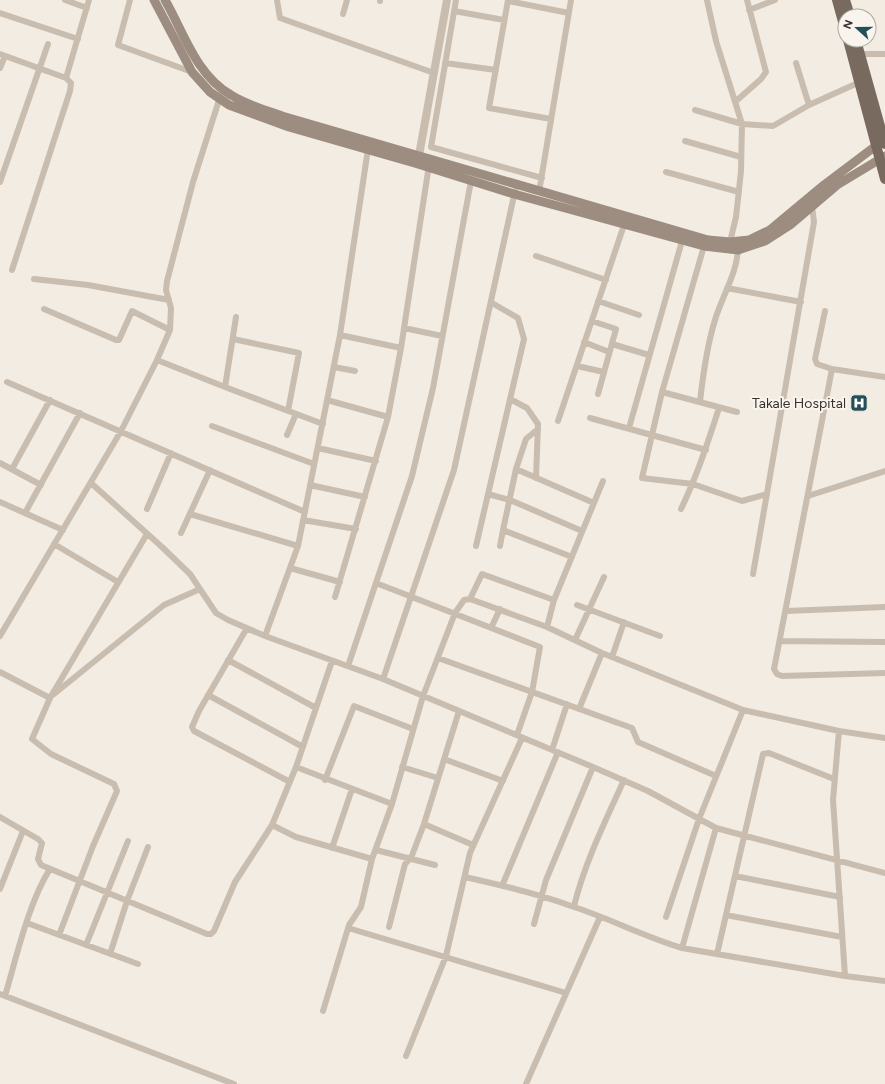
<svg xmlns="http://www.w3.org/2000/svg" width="885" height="1084" viewBox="0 0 885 1084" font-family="Figtree,sans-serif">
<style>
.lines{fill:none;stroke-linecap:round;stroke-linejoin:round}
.minor{stroke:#c9bdaf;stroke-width:6}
.tertiary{stroke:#c9bdaf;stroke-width:8}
.secondary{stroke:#9d8d80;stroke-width:9}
.primary{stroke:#796a5f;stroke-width:10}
.labels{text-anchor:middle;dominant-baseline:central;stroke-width:4;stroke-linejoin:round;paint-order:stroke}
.poi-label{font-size:14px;fill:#39312c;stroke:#f9f5ee;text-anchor:end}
</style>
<rect width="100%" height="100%" fill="#f2ece2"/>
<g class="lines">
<path class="minor" d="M 65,0 L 87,8
M 130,0 L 118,45 L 192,72
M 277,0 L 280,18 L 434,73
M 456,0 L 431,147 L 542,178
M 508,0 L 489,108 L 551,119
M 707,0 L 716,41 L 742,124 L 741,171 L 736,217 L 730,242
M 380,1 L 380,0
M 508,1 L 569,13
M 749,10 L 775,0
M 454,11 L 504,20
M 0,13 L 78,39
M 343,14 L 347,0
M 0,54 L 66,78 L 71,83 L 70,91 L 12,270
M 860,54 L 885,54
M 445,63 L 496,70
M 796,63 L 809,105
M 0,68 L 5,56
M 66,78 L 89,0
M 735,102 L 761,79 L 766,72 L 747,0
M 695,110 L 742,124 L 773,126 L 809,105 L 860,82
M 685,141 L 741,157
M 666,172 L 739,192
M 0,182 L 48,44
M 539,192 L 571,0
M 704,246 L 662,392 L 642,478 L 693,484 L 742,501 L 767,494
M 536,256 L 606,280
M 34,279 L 88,285 L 169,300
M 727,288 L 801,302
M 598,301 L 639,315
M 44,309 L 116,340 L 119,340 L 132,311 L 170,330
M 825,311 L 815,359 L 817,364 L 832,369 L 885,377
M 236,317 L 225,387 L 323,424
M 592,321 L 616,329 L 598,394
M 404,328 L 442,336
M 340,335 L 401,348
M 233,339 L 299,353 L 288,411
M 584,342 L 609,352
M 612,344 L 649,355
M 157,360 L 225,387
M 577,366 L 604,372
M 334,367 L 355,371
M 832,369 L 774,669 L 777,674 L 782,676 L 885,673
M 7,382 L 305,512
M 662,392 L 737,412
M 510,399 L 527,408 L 538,424 L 536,478
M 327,400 L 388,417
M 700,402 C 703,374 707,346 715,320 C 722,296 738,272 738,247
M 590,418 L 706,450
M 558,421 L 625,222
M 212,426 L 314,464
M 629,428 L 682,241
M 287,435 L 296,414
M 318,448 L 376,461
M 0,463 L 41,485
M 12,469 L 50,400
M 516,469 L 526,439 L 538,429
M 91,483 L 162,547 L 190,574 L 216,613 L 228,620 L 265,636 L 383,679 L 593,767 L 648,791 L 716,828 L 885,873
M 310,485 L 365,497
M 488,494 L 510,500 L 582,531
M 808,496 L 885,471
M 0,502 L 63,530
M 147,509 L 171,453
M 681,509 C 697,476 708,442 719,408
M 25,513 L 80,413
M 190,514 L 298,546
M 303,520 L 356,529
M 181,533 L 210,470
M 54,544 L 118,582
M 476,546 L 524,339 L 518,318 L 492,303
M 500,546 L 503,530
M 572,557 L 503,530 L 516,469 L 594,503
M 290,568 L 340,582
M 753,574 L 814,222 L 812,206
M 376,583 L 540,647 L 532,692 L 517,735
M 335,597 L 388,417 L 401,348 L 429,165
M 470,599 L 482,574 L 554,600
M 577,605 L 660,636
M 786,611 L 885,607
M 547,627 L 554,600 L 603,481
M 247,628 L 199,711 L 192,727 L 194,731 L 290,782
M 491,628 L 500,609
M 0,636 L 121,431 L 157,360 L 170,330 L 171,308 L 166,290 L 167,281 L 193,182 L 220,97
M 265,636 L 298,546 L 340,335 L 368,149
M 575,640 L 604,577
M 780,641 L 885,642
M 612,657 L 624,622
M 438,658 L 632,728 L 638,742 L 716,776
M 228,660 L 316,708
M 332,661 L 296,767 L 272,825 L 296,837 L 372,859
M 348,666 L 412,476 L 433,388 L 471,181
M 0,672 L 50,698
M 383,679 L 454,470 L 515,191
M 54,694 L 164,605 L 200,589
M 208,695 L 303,747
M 579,709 L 602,653
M 839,731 L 833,800 L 845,976
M 552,750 L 567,704
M 444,759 L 503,781
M 296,767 L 392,804
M 402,767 L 438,778
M 325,780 L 354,706 L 413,729
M 0,817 L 38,839 L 42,843 L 38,859 L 41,865 L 207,934 L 211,934 L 214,931 L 235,882 L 272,825
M 424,824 L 473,845
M 332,848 L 352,789
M 376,850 L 435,865
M 735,876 L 840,897
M 465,877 C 501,885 539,894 574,907 C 611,919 645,937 682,948 L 845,976 L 885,981
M 502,886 L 558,752
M 0,889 L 23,831
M 574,906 C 585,862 605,822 624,780
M 726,915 L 842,937
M 666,917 L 699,819 L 743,710
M 27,923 L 138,964
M 534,924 L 546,880 L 593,767
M 389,927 L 405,864 L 411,858 L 424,824 L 459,711
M 348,928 L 566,993
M 59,935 L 93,846 L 117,791 L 114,784 L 51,754 L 32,739 L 50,698 L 147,534
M 86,945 L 128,841
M 682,948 L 716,828
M 110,954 L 127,901 L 148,847
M 717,954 L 763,754 L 769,753 L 834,779
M 0,994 L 234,1084
M 5,996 C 16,959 29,901 50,869
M 323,1011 L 349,925 L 361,907 L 372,859 L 392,804 L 423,696 L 455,613 L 464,600 L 470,599 L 547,627 L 602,653 L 743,710 L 839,731 L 885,738
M 406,1056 L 446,956 L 470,853 L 522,738
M 526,1084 L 600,917"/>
<path class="tertiary" d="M 418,161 L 447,0"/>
<path class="secondary" d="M 154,0 L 192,72 L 210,92 L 229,105 L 289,127 L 418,164 L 514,194 L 704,246 L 738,250 L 765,241 L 790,225 L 837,185 L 885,156
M 165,0 C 184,33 196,75 231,95 C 247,105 265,110 282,116 L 708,240 L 730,242 L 749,240 L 770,230 L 824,185 L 881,142"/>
<path class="primary" d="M 837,0 L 845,29
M 845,0 L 850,16
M 848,40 L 885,179
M 856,40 L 885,144"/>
</g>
<defs>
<symbol id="hospital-square" viewBox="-11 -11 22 22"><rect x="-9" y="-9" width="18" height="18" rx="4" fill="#254f56" stroke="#f9f5ee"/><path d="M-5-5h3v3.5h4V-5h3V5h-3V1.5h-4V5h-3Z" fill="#fff"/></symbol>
</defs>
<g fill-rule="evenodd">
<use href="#hospital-square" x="849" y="393" width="20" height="20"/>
</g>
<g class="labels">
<g class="poi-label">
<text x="846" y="403">Takale Hospital</text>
</g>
</g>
<g transform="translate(857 28) rotate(291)"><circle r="19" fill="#f9f5ee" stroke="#aca7a0"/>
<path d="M0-3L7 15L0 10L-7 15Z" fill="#254f56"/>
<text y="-6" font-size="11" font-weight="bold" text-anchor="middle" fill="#39312c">N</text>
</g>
</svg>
